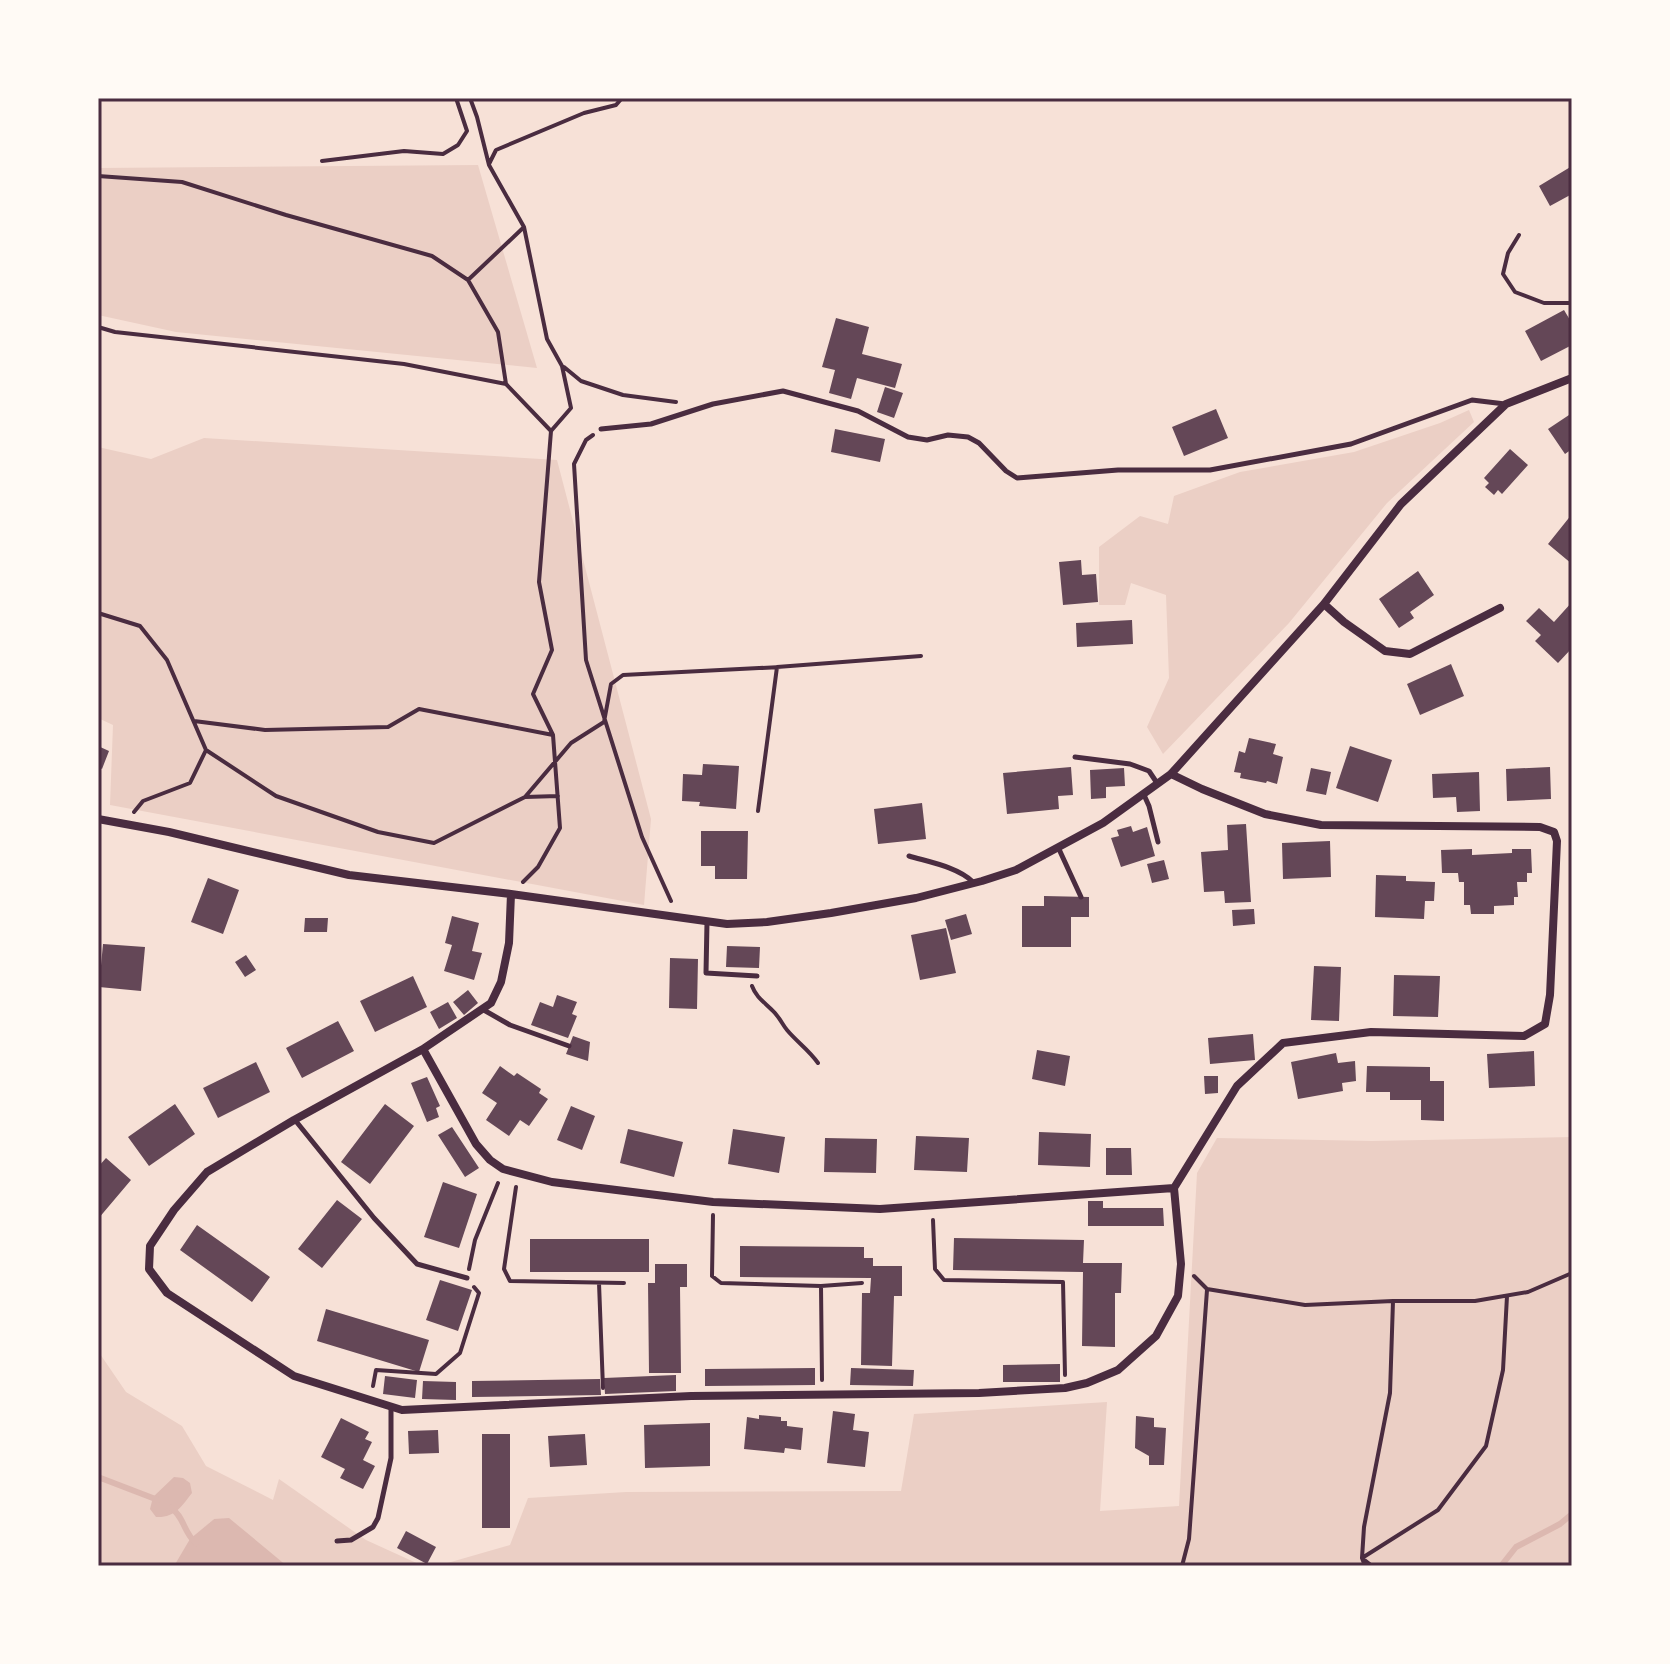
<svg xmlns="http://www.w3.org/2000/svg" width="1670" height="1664" viewBox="0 0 1670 1664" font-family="'DejaVu Sans',sans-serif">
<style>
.green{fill:#ebcfc5}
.water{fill:#dcb8b0}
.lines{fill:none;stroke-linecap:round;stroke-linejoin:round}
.stream{stroke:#dcb8b0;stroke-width:6}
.building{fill:#644757}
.path{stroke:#4a2c40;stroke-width:4}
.service{stroke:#4a2c40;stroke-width:5}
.minor{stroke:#4a2c40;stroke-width:8}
.neatline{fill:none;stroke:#4a2c40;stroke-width:3}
</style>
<rect width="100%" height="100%" fill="#f7e1d7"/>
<path class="green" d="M 478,165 L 537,368 L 176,332 L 98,315 L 98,168 Z
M 1469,410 L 1474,422 L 1387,503 L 1289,623 L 1163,754 L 1147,727 L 1169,678 L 1166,595 L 1131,583 L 1125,605 L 1099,605 L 1099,547 L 1140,516 L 1168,524 L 1174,496 L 1240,472 L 1354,452 L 1440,423 Z
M 204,438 L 557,460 L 651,819 L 644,905 L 110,805 L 113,725 L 98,718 L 98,447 L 151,459 Z
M 1572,1137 L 1572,1566 L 437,1566 L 510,1545 L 528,1498 L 626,1492 L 901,1491 L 914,1414 L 1107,1402 L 1100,1511 L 1179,1506 L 1197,1173 L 1217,1138 L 1372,1141 Z
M 98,1351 L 126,1392 L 182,1426 L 206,1466 L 273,1500 L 279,1479 L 366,1540 L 423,1566 L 287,1566 L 264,1548 L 214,1519 L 191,1539 L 174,1566 L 98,1566 Z"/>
<path class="water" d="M 174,1477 L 183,1478 L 190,1483 L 192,1493 C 182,1506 175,1518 156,1517 L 150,1509 L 153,1497 Z
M 229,1518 L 287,1566 L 174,1566 L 190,1539 L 214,1519 Z"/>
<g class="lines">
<path class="stream" d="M 98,1477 L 158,1500
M 171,1508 C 184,1516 184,1534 196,1543
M 1501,1566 L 1516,1547 L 1560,1524 L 1572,1514"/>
</g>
<path class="building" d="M 1572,166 L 1572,194 L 1550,206 L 1539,186 Z
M 1564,310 L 1570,320 L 1572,319 L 1572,345 L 1541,361 L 1525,331 Z
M 836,318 L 869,327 L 862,354 L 902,364 L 895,388 L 857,378 L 851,399 L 829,393 L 835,370 L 822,367 Z
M 885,387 L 903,393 L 894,418 L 877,412 Z
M 1216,409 L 1228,438 L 1184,456 L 1172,427 Z
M 1572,413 L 1572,449 L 1565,454 L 1548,429 Z
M 835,429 L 885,439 L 880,462 L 831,452 Z
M 1510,449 L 1528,465 L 1502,494 L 1498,490 L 1494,495 L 1485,487 L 1489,483 L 1484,478 Z
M 1572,514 L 1572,564 L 1548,544 Z
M 1081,560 L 1082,575 L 1096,574 L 1098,602 L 1063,605 L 1059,562 Z
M 1418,571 L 1434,595 L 1410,612 L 1414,618 L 1399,628 L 1379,599 Z
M 1572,602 L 1572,648 L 1558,663 L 1535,641 L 1541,635 L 1526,621 L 1539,608 L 1554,622 Z
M 1132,620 L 1133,644 L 1077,647 L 1076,623 Z
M 1451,664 L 1464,696 L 1420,715 L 1407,684 Z
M 1249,738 L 1276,744 L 1273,754 L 1283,757 L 1277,784 L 1267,781 L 1266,783 L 1240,778 L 1241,773 L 1234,772 L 1239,751 L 1245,753 Z
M 98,746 L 109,751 L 102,769 L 98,767 Z
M 1350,746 L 1392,760 L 1378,802 L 1336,788 Z
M 703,764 L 739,766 L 736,809 L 699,806 L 700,802 L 682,801 L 683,774 L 702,775 Z
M 1071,767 L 1073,795 L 1058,796 L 1059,809 L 1007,814 L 1003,773 Z
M 1550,767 L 1551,799 L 1507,801 L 1506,769 Z
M 1124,768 L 1125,786 L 1106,787 L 1106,798 L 1091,799 L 1090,770 Z
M 1311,768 L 1331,772 L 1326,795 L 1306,791 Z
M 1479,772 L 1480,811 L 1457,812 L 1456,797 L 1433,798 L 1432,774 Z
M 922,803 L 926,839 L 878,844 L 874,809 Z
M 1246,824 L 1251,902 L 1225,903 L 1224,891 L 1204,892 L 1201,852 L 1228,850 L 1227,825 Z
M 1131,826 L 1133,832 L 1147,827 L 1155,856 L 1121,867 L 1111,838 L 1119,836 L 1117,830 Z
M 701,831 L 748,831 L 747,879 L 715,879 L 715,866 L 701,866 Z
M 1330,841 L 1331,877 L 1283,879 L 1282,843 Z
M 1472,849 L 1472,855 L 1512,853 L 1512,849 L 1531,849 L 1532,873 L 1527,873 L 1527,882 L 1517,882 L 1518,897 L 1514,897 L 1514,905 L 1494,906 L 1494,914 L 1471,914 L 1470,905 L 1464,905 L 1464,882 L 1459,882 L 1458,873 L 1442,873 L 1441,850 Z
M 1164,860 L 1169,879 L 1152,883 L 1147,864 Z
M 1376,875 L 1406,876 L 1406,881 L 1435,882 L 1434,901 L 1425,901 L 1424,919 L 1375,917 Z
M 208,878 L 239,890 L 223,934 L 191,922 Z
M 1044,896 L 1089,897 L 1089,917 L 1071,917 L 1071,947 L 1022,947 L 1022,906 L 1044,906 Z
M 1254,909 L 1255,924 L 1233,926 L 1232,910 Z
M 966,914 L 972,934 L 951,940 L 945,920 Z
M 452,916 L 479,923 L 472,951 L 482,953 L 474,980 L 444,971 L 452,945 L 445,943 Z
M 305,918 L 328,918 L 327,932 L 304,932 Z
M 946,928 L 956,973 L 920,980 L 911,935 Z
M 103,944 L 145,947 L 141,991 L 99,987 Z
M 727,946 L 760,947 L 759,968 L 726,967 Z
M 246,955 L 256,970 L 245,977 L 235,962 Z
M 670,958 L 698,959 L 697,1009 L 669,1008 Z
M 1314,966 L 1341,967 L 1339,1021 L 1311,1020 Z
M 1394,975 L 1440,976 L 1438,1017 L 1393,1016 Z
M 413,976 L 427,1007 L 375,1032 L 360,1001 Z
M 468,990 L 478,1003 L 464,1015 L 453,1002 Z
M 557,995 L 577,1002 L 572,1014 L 577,1016 L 568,1038 L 531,1025 L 540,1002 L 553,1007 Z
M 448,1002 L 457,1018 L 439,1029 L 430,1012 Z
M 338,1021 L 354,1051 L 302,1078 L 286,1048 Z
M 1253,1034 L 1255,1060 L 1210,1064 L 1208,1038 Z
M 573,1036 L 590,1042 L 588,1061 L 566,1054 Z
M 1037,1050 L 1070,1056 L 1065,1086 L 1032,1079 Z
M 1534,1051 L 1535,1086 L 1489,1088 L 1487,1054 Z
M 1336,1053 L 1338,1063 L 1355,1061 L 1356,1081 L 1342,1083 L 1343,1091 L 1298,1099 L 1291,1062 Z
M 256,1062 L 270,1092 L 218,1118 L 203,1088 Z
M 500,1066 L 514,1076 L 517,1073 L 541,1089 L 539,1093 L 548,1099 L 529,1126 L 520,1120 L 509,1136 L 486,1120 L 497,1103 L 482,1093 Z
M 1367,1066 L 1430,1067 L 1430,1081 L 1444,1081 L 1444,1121 L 1421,1120 L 1421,1100 L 1390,1100 L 1390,1092 L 1366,1092 Z
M 1204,1076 L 1218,1076 L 1218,1093 L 1205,1094 Z
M 427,1077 L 440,1106 L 436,1108 L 439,1117 L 427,1122 L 411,1083 Z
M 175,1104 L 195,1134 L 149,1166 L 128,1137 Z
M 385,1104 L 414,1126 L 370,1184 L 341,1162 Z
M 571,1106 L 595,1116 L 582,1150 L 557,1140 Z
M 452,1127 L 479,1168 L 465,1177 L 438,1135 Z
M 628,1129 L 683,1142 L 674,1177 L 620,1163 Z
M 733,1129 L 785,1137 L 779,1173 L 728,1164 Z
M 1039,1132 L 1091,1134 L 1090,1167 L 1038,1165 Z
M 916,1136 L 969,1138 L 967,1172 L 914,1170 Z
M 825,1138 L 877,1139 L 876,1173 L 824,1172 Z
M 1106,1148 L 1131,1148 L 1132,1175 L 1106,1175 Z
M 106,1158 L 131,1180 L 98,1219 L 98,1167 Z
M 443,1182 L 477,1194 L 459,1248 L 424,1237 Z
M 337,1200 L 362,1219 L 322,1268 L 298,1249 Z
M 1088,1201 L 1103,1201 L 1103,1208 L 1163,1208 L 1164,1226 L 1088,1226 Z
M 197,1225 L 270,1277 L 252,1302 L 180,1250 Z
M 954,1238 L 1084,1240 L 1083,1263 L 1122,1263 L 1121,1293 L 1115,1293 L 1115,1347 L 1082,1346 L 1083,1272 L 953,1270 Z
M 530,1239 L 649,1239 L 649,1272 L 530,1272 Z
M 740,1246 L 864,1247 L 864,1258 L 873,1258 L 873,1266 L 902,1266 L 902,1296 L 894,1296 L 892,1366 L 861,1365 L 862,1293 L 870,1293 L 871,1278 L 740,1277 Z
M 655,1264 L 687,1264 L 687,1287 L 680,1287 L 681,1373 L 649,1373 L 648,1283 L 655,1283 Z
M 440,1280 L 472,1290 L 458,1331 L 426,1320 Z
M 326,1309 L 429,1340 L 419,1372 L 317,1341 Z
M 1060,1364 L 1060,1382 L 1003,1382 L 1003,1365 Z
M 815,1368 L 815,1385 L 705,1386 L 705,1369 Z
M 851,1368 L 914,1370 L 913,1386 L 850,1385 Z
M 676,1375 L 676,1391 L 605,1394 L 604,1378 Z
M 385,1376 L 417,1380 L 415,1398 L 383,1394 Z
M 600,1379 L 601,1395 L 472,1397 L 472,1381 Z
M 423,1381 L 456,1382 L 456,1400 L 422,1399 Z
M 833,1411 L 855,1414 L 853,1430 L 869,1432 L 865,1467 L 827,1463 Z
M 759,1415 L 781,1417 L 781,1421 L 787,1421 L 787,1426 L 803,1428 L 801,1450 L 785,1448 L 784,1453 L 744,1449 L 747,1417 L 759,1419 Z
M 1136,1416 L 1154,1418 L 1154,1427 L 1166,1428 L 1164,1465 L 1149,1465 L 1149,1456 L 1135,1448 Z
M 341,1418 L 369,1432 L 365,1439 L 372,1442 L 363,1460 L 375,1466 L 363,1489 L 340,1478 L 345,1469 L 321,1457 Z
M 710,1423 L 710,1466 L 645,1468 L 644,1425 Z
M 438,1430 L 439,1453 L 409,1454 L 408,1431 Z
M 482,1434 L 510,1434 L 510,1528 L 482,1528 Z
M 585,1434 L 587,1465 L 550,1467 L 548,1436 Z
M 406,1531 L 436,1547 L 427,1564 L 397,1548 Z"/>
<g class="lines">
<path class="path" d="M 470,98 L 477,117 L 489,165 L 524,227 L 547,339 L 562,366 L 571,408 L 551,431 L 539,582 L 552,650 L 533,694 L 553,735 L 560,828 L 538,867 L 523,882
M 322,161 L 404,151 L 443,154 L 458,145 L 467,131 L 456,98
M 489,164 L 496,150 L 584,113 L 616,105 L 622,98
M 98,176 L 182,182 L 286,215 L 432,256 L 468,280 L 498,332 L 506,384 L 551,431
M 1519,235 L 1508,253 L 1503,274 L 1515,292 L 1544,303 L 1572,303
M 468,280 L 524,227
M 98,327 L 115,332 L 404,364 L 506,384
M 564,367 L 581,381 L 623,395 L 676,402
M 593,435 L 586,440 L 574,464 L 586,660 L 642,837 L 671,901
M 98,613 L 140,626 L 167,660 L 206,750 L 276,796 L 378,832 L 434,843 L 525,797 L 571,743 L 604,722 L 611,684 L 623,675 L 781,667
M 194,721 L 265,730 L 388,727 L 419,709 L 553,735
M 525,797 L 558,796
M 758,811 L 777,667 L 921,656
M 134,812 L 143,801 L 190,783 L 206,750
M 752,986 C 756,997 764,1002 772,1010 C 779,1016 782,1024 787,1030 C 797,1042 809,1050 818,1063
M 516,1187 L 504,1269 L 510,1281 L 624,1283
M 713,1215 L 712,1276 L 721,1283 L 821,1286 L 862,1283
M 933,1220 L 935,1269 L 944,1280 L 1063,1282 L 1065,1375
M 469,1269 L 475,1240 L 498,1183
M 1194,1276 L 1207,1289 L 1305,1305 L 1393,1301 L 1475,1301 L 1528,1292 L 1572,1273
M 599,1283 L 603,1388
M 821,1286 L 822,1380
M 373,1386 L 376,1370 L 436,1374 L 460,1353 L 479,1293 L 474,1287
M 1182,1566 L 1189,1539 L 1207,1290
M 1365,1566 L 1362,1558 L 1364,1527 L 1390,1393 L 1393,1301
M 1372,1566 L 1362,1558 L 1438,1510 L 1486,1446 L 1503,1370 L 1507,1296"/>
<path class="service" d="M 601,429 L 651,424 L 713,404 L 783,391 L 858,411 L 908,437 L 927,440 L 948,435 L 968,437 L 979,443 L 1006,471 L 1017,478 L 1118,470 L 1210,470 L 1351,444 L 1472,400 L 1505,404
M 1075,757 L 1130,764 L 1149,771 L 1157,783
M 1144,795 L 1149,806 L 1158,842
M 1058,847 L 1081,897
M 909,856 C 929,862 958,867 973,882
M 707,922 L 706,973 L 757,976
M 482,1009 L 510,1025 L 569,1046
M 295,1120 L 374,1218 L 417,1264 L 467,1278
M 337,1541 L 351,1540 L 373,1527 L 378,1518 L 391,1458 L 391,1408"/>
<path class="minor" d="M 1324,604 L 1344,622 L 1385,651 L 1410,654 L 1500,608
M 1171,774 L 1202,789 L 1265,814 L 1321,825 L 1540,827 L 1554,832 L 1557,841 L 1550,995 L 1545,1024 L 1524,1036 L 1371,1032 L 1283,1043 L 1237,1086 L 1174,1188
M 98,819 L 169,832 L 349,875 L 511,894 L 727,924 L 767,922 L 831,913 L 916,898 L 982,881 L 1016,870 L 1103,823 L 1171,774 L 1324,604 L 1401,504 L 1506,404 L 1572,378
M 511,894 L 509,943 L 501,982 L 491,1003 L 423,1049 L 294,1120 L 207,1172 L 174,1210 L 150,1246 L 149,1269 L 167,1293 L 294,1376 L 402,1410 L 691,1396 L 979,1393 L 1065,1388 L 1087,1383 L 1118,1370 L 1156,1336 L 1178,1296 L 1181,1264 L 1174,1188
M 423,1049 L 476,1144 L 490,1160 L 503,1169 L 552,1182 L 713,1202 L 880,1209 L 1174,1188"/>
</g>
<rect width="1670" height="1664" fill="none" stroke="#fffaf5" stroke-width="200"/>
<rect x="100" y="100" width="1470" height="1464" class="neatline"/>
</svg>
